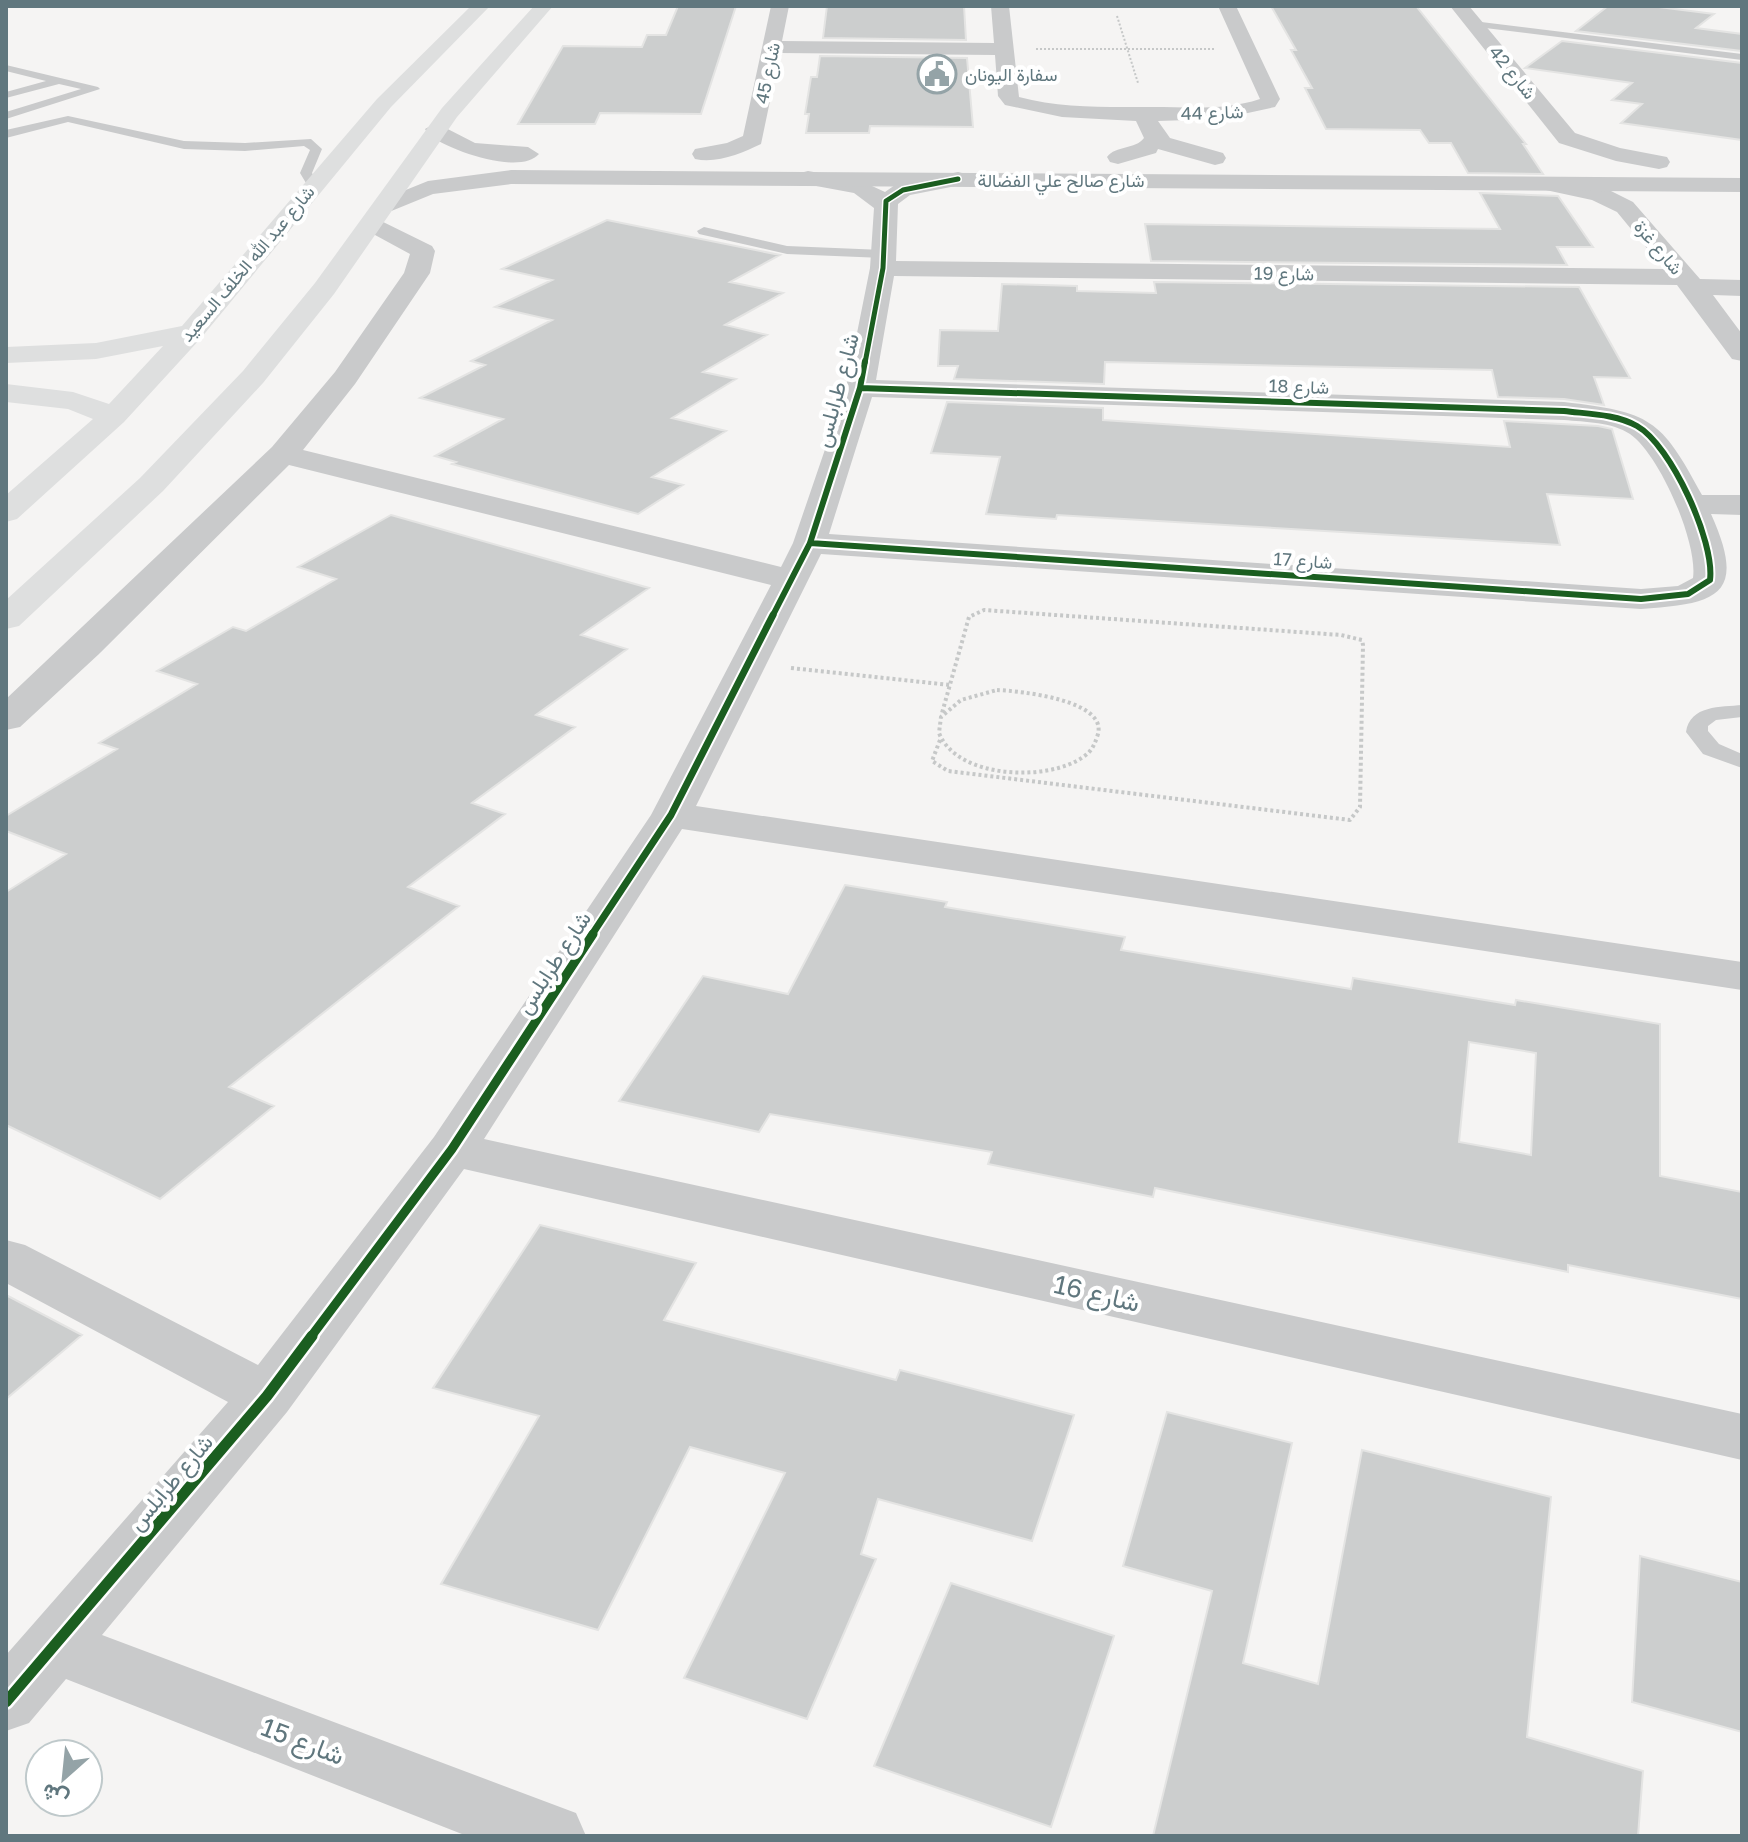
<svg xmlns="http://www.w3.org/2000/svg" width="1748" height="1842" viewBox="0 0 1748 1842" font-family="'Golos Text',Vazirmatn,sans-serif">
<style>
.building{fill:#cccece;stroke:#e4e4e3;stroke-width:2;fill-rule:evenodd}
.lines{fill:none;stroke-linecap:round;stroke-linejoin:round}
.path-far1{stroke:#c6c8c8;stroke-width:2;stroke-dasharray:2 2;stroke-linecap:butt}
.path{stroke:#c6c8c8;stroke-width:4;stroke-dasharray:3 3;stroke-linecap:butt}
.service{fill:#c9cacb;fill-rule:evenodd}
.minor{fill:#c9cacb;fill-rule:evenodd}
.tertiary{fill:#c9cacb;fill-rule:evenodd}
.secondary{fill:#dedfdf;fill-rule:evenodd}
.cycleway-far4-casing{stroke:#fff;stroke-width:8}
.cycleway-far3-casing{stroke:#fff;stroke-width:10}
.cycleway-far2-casing{stroke:#fff;stroke-width:11}
.cycleway-far1-casing{stroke:#fff;stroke-width:14}
.cycleway-casing{stroke:#fff;stroke-width:16}
.cycleway-far4{stroke:#1b5e20;stroke-width:5}
.cycleway-far3{stroke:#1b5e20;stroke-width:6}
.cycleway-far2{stroke:#1b5e20;stroke-width:7}
.cycleway-far1{stroke:#1b5e20;stroke-width:9}
.cycleway{stroke:#1b5e20;stroke-width:11}
.labels{text-anchor:middle;dominant-baseline:central;stroke-width:8;stroke-linejoin:round;paint-order:stroke}
.far-street-label{font-size:18px;fill:#60777e;stroke:#fff}
.far-poi-label{font-size:18px;fill:#60777e;stroke:#fff;text-anchor:start}
.street-label{font-size:22px;fill:#60777e;stroke:#fff}
.near-street-label{font-size:26px;fill:#60777e;stroke:#fff}
</style>
<rect width="100%" height="100%" fill="#f5f4f3"/>
<path class="building" d="M 678,6 L 736,6 L 701,114 L 600,113 L 595,124 L 518,124 L 563,46 L 642,47 L 647,35 L 666,35 Z
M 827,6 L 964,6 L 966,40 L 823,38 Z
M 1271,6 L 1416,6 L 1526,144 L 1523,144 L 1543,174 L 1468,173 L 1451,143 L 1429,143 L 1420,130 L 1326,129 L 1305,88 L 1312,88 L 1291,50 L 1296,50 Z
M 1608,6 L 1651,6 L 1714,14 L 1696,28 L 1742,34 L 1742,51 L 1576,31 Z
M 1562,41 L 1742,63 L 1742,140 L 1621,123 L 1642,104 L 1612,100 L 1632,83 L 1525,68 Z
M 820,56 L 967,58 L 973,127 L 870,126 L 869,133 L 806,133 L 809,114 L 805,114 L 811,77 L 817,77 Z
M 1480,193 L 1558,196 L 1593,247 L 1557,247 L 1567,265 L 1151,261 L 1145,224 L 1500,229 Z
M 607,220 L 780,255 L 730,282 L 783,293 L 725,325 L 767,335 L 703,372 L 736,379 L 672,418 L 726,431 L 652,477 L 683,485 L 638,514 L 452,464 L 456,462 L 435,456 L 503,419 L 420,398 L 485,365 L 471,361 L 552,320 L 495,307 L 552,280 L 502,269 Z
M 1154,282 L 1579,287 L 1630,378 L 1594,377 L 1604,405 L 1564,399 L 1498,397 L 1492,370 L 1105,362 L 1104,384 L 954,379 L 958,366 L 938,366 L 940,330 L 998,331 L 1002,284 L 1077,286 L 1077,291 L 1156,293 Z
M 947,402 L 1103,408 L 1103,420 L 1510,447 L 1504,421 L 1598,426 L 1612,429 L 1633,499 L 1547,494 L 1560,545 L 1057,515 L 1056,519 L 986,514 L 1000,457 L 931,453 Z
M 391,515 L 649,588 L 581,635 L 627,649 L 536,715 L 575,727 L 472,803 L 505,814 L 408,887 L 459,906 L 229,1087 L 274,1106 L 160,1199 L 6,1125 L 6,892 L 66,854 L 6,831 L 6,816 L 117,749 L 99,743 L 197,684 L 157,671 L 233,627 L 246,631 L 336,579 L 298,567 Z
M 845,885 L 947,902 L 945,907 L 1125,937 L 1121,950 L 1351,989 L 1353,978 L 1515,1005 L 1516,1000 L 1660,1024 L 1660,1176 L 1742,1192 L 1742,1299 L 1568,1265 L 1568,1272 L 1155,1188 L 1153,1197 L 988,1164 L 992,1152 L 770,1114 L 759,1132 L 619,1101 L 703,976 L 788,994 ZM 1469,1042 L 1536,1053 L 1531,1155 L 1459,1142 Z
M 540,1225 L 696,1263 L 664,1320 L 896,1380 L 900,1370 L 1074,1415 L 1032,1541 L 878,1499 L 861,1554 L 876,1559 L 807,1719 L 684,1678 L 785,1473 L 690,1447 L 598,1630 L 441,1584 L 539,1416 L 433,1388 Z
M 6,1295 L 82,1335 L 6,1399 Z
M 1167,1412 L 1292,1443 L 1243,1663 L 1318,1684 L 1362,1450 L 1551,1497 L 1527,1737 L 1643,1771 L 1638,1836 L 1153,1836 L 1212,1591 L 1123,1566 Z
M 1640,1556 L 1742,1582 L 1742,1732 L 1632,1702 Z
M 951,1583 L 1114,1636 L 1051,1827 L 874,1766 Z"/>
<g class="lines">
<path class="path-far1" d="M 1117,16 L 1138,83
M 1036,49 L 1214,49"/>
<path class="path" d="M 791,668 L 950,685
M 997,690 C 1019,691 1112,700 1097,737 C 1094,746 1091,752 1083,757 C 1048,782 957,779 939,733 L 941,717 L 961,700 Z
M 940,740 L 932,761 L 948,771 L 1350,820 L 1360,807 L 1363,645 L 1362,640 L 1341,635 L 984,610 L 969,617 L 942,713"/>
<path class="service" d="M 1473,21 L 1742,54 L 1742,60 L 1469,26 L 1468,24 Z
M 6,65 L 98,87 L 100,89 L 6,119 L 6,112 L 81,89 L 59,84 L 6,98 L 6,92 L 46,81 L 6,71 Z
M 68,116 L 184,141 L 245,143 L 311,139 L 322,149 L 312,173 L 319,185 L 309,188 L 300,173 L 310,150 L 304,146 L 245,151 L 184,149 L 68,122 L 6,138 L 6,130 Z
M 704,227 L 787,246 L 883,250 L 890,254 L 883,258 L 787,254 L 699,234 L 697,231 Z
M 1742,705 L 1742,717 L 1716,720 L 1708,726 L 1708,731 L 1719,744 L 1742,754 L 1742,768 L 1703,754 L 1686,732 C 1690,705 1721,707 1742,705 Z"/>
<path class="minor" d="M 771,6 L 789,6 L 782,41 L 994,43 L 991,6 L 1009,6 L 1019,97 C 1059,108 1102,107 1143,107 C 1181,106 1221,112 1260,99 L 1218,6 L 1236,6 L 1280,99 L 1275,107 L 1220,119 L 1158,121 L 1170,138 L 1223,153 L 1226,158 L 1223,163 L 1215,165 L 1158,149 L 1156,153 L 1118,164 L 1110,162 L 1107,157 C 1116,145 1135,150 1144,138 L 1136,121 L 1062,117 L 1005,105 L 998,96 L 995,55 L 780,53 L 761,144 C 742,153 717,164 695,159 L 692,154 L 695,149 L 727,143 L 743,136 Z
M 1450,6 L 1469,6 L 1575,133 L 1620,148 L 1667,157 L 1670,162 L 1667,167 L 1659,169 L 1616,161 L 1559,143 Z
M 808,171 L 859,180 L 885,192 L 895,185 L 958,172 L 966,174 L 969,179 L 966,184 L 910,195 L 898,204 L 896,261 L 1664,269 L 1617,212 L 1592,200 L 1541,189 L 1538,184 L 1541,179 L 1549,177 L 1607,189 L 1633,202 L 1700,279 L 1742,280 L 1742,296 L 1713,295 L 1742,334 L 1742,361 L 1732,359 L 1677,285 L 894,276 L 876,380 L 1564,402 C 1650,412 1661,418 1702,495 L 1742,495 L 1742,515 L 1711,514 C 1748,596 1717,604 1641,609 L 821,554 L 696,806 L 1742,962 L 1742,990 L 682,829 L 484,1139 L 1742,1414 L 1742,1460 L 464,1169 L 287,1412 L 102,1635 L 576,1813 L 586,1836 L 467,1836 L 66,1679 L 29,1723 L 6,1731 L 6,1655 L 228,1402 L 6,1283 L 6,1240 L 25,1245 L 258,1365 L 434,1137 L 651,815 L 771,585 L 289,465 L 99,654 L 20,727 L 6,730 L 6,699 L 272,447 L 335,372 L 404,273 L 410,254 L 364,229 L 361,224 L 364,219 L 373,217 L 432,246 L 435,251 L 430,273 L 355,384 L 303,450 L 781,567 L 793,543 L 846,388 L 870,268 L 874,208 L 854,193 L 800,183 L 797,178 L 800,173 ZM 872,397 L 1564,420 C 1585,422 1612,422 1630,434 C 1660,455 1698,543 1693,578 L 1678,586 L 1641,589 L 829,534 Z"/>
<path class="tertiary" d="M 436,123 L 475,143 L 528,147 L 539,154 C 520,176 447,150 428,134 L 425,129 Z
M 511,170 L 1742,178 L 1742,192 L 511,184 L 433,194 L 384,214 L 376,212 L 372,207 L 376,202 L 428,181 Z"/>
<path class="secondary" d="M 471,6 L 490,6 L 391,107 L 201,338 L 124,422 L 17,519 L 6,522 L 6,495 L 93,419 L 68,409 L 6,402 L 6,384 L 73,392 L 109,404 L 163,346 L 96,359 L 6,363 L 6,347 L 96,343 L 182,326 L 377,99 Z
M 534,6 L 553,6 L 457,117 L 334,294 L 263,383 L 163,491 L 19,626 L 6,629 L 6,600 L 140,478 L 243,371 L 315,283 L 442,108 Z"/>
<defs>
<path id="cycleway-far4" d="M 865,363 L 883,268 L 886,201 L 903,190 L 958,179"/>
<path id="cycleway-far3" d="M 810,543 L 1641,599 L 1688,594 L 1710,580 C 1715,542 1671,445 1637,426 C 1616,414 1588,414 1564,411 L 860,388
M 772,617 L 810,543 L 860,388 L 865,361"/>
<path id="cycleway-far2" d="M 591,936 L 671,815 L 773,615"/>
<path id="cycleway-far1" d="M 310,1338 L 452,1149 L 593,934"/>
<path id="cycleway" d="M 6,1702 L 267,1396 L 312,1336"/>
</defs>
<use href="#cycleway-far4" class="cycleway-far4-casing"/>
<use href="#cycleway-far3" class="cycleway-far3-casing"/>
<use href="#cycleway-far2" class="cycleway-far2-casing"/>
<use href="#cycleway-far1" class="cycleway-far1-casing"/>
<use href="#cycleway" class="cycleway-casing"/>
<use href="#cycleway-far4" class="cycleway-far4"/>
<use href="#cycleway-far3" class="cycleway-far3"/>
<use href="#cycleway-far2" class="cycleway-far2"/>
<use href="#cycleway-far1" class="cycleway-far1"/>
<use href="#cycleway" class="cycleway"/>
</g>
<defs>
<symbol id="civic-ring" viewBox="-11 -11 22 22"><circle r="9.5" fill="#fff" stroke="#94a3a7" stroke-width="1.5"/><path d="M-.6-6.5H3V-4.5H.6V-3L4-1V1h2V6H-6V1h2V-1L-.6-3ZM-1.2 2.5V6h2.4V2.5Z" fill="#94a3a7"/></symbol>
</defs>
<g fill-rule="evenodd">
<use href="#civic-ring" x="915" y="52" width="44" height="44"/>
</g>
<g class="labels">
<g class="far-street-label">
<text transform="translate(1513 72) rotate(51)">شارع 42</text>
<text transform="translate(767 73) rotate(-78)">شارع 45</text>
<text transform="translate(1212 112) rotate(-2)">شارع 44</text>
<text x="1061" y="180">شارع صالح علي الفضالة</text>
<text transform="translate(1659 247) rotate(50)">شارع غزة</text>
<text transform="translate(247 263) rotate(-50)">شارع عبد الله الخلف السعيد</text>
<text transform="translate(1284 273) rotate(1)">شارع 19</text>
<text transform="translate(1299 386) rotate(2)">شارع 18</text>
<text transform="translate(1303 560) rotate(4)">شارع 17</text>
</g>
<g class="far-poi-label">
<text x="965" y="74">سفارة اليونان</text>
</g>
<g class="street-label">
<text transform="translate(836 390) rotate(-75)">شارع طرابلس</text>
<text transform="translate(553 962) rotate(-57)">شارع طرابلس</text>
<text transform="translate(170 1482) rotate(-50)">شارع طرابلس</text>
</g>
<g class="near-street-label">
<text transform="translate(1097 1293) rotate(13)">شارع 16</text>
<text transform="translate(303 1741) rotate(21)">شارع 15</text>
</g>
</g>
<rect width="1748" height="1842" fill="none" stroke="#60777e" stroke-width="16"/>
<g transform="translate(64 1778) rotate(207)"><circle r="38" fill="#ffffff" stroke="#bfc9cb" stroke-width="2"/>
<path d="M0-6L14 30L0 20L-14 30Z" fill="#94a3a7"/>
<text y="-12" font-size="22" font-weight="bold" text-anchor="middle" fill="#60777e">ش</text>
</g>
</svg>
